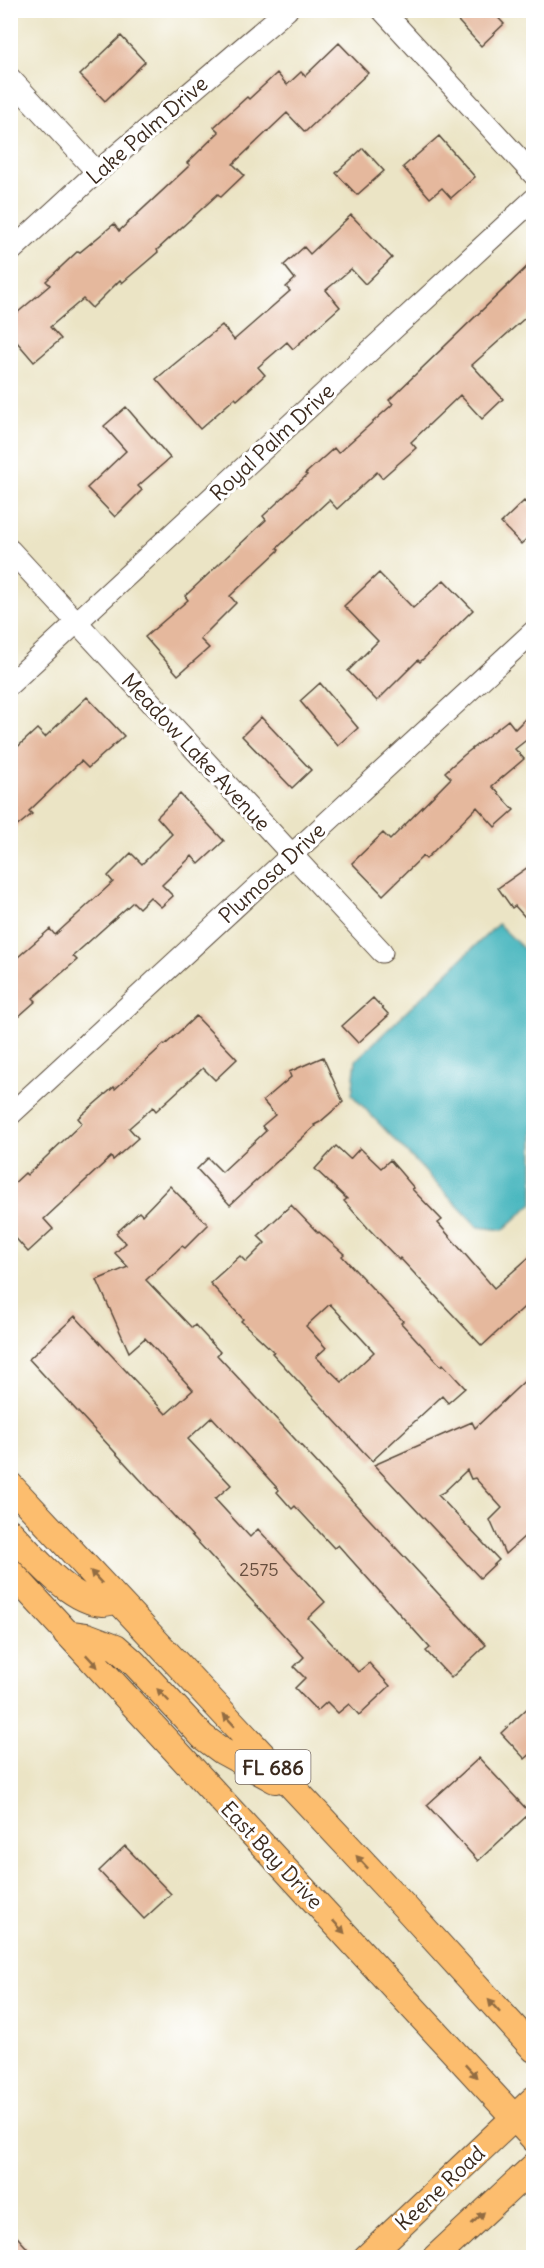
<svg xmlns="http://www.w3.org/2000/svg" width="544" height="2268" viewBox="0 0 544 2268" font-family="Delius,sans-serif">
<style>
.water{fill:#47b6be;stroke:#41706e;stroke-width:1.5}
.building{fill:#e5b89d;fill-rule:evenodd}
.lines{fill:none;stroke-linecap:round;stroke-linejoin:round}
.minor-casing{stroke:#554637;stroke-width:23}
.major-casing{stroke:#554637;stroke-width:28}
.minor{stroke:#fff;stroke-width:21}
.major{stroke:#fcbd6e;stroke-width:26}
.oneway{fill:#926c42}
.labels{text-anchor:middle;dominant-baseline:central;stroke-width:6;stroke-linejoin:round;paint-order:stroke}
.number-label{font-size:18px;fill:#664e3e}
.shield{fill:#fff;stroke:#766a62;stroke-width:1.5}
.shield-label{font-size:20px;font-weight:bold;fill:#3b2a1e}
.street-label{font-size:21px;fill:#3b2a1e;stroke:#fff}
</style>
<rect width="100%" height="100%" fill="#fff"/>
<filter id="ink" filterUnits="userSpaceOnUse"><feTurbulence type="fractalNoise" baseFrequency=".0167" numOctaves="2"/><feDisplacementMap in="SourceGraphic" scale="12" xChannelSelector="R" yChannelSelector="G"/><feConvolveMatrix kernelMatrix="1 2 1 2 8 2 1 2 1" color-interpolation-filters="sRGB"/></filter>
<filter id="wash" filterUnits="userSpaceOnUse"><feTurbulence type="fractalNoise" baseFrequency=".008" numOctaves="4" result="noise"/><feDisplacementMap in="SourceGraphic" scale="24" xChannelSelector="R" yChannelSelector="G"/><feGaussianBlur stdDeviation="1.35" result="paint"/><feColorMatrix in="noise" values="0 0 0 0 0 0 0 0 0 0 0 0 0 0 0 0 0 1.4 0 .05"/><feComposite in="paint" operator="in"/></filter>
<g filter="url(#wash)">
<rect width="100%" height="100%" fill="#ebe4c5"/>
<path class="water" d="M 498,924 L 534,959 L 533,1203 L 503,1230 L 478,1227 L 352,1095 L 356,1060 Z"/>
<g id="blocks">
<path class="building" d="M 448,10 L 491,10 L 504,24 L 481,46 Z
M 121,36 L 145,62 L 105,101 L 80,75 Z
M 339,43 L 368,73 L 305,132 L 287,113 L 233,164 L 244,175 L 221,197 L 218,194 L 157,250 L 158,252 L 122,283 L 120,280 L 92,308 L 83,299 L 50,327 L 61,339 L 34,362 L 10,334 L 10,319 L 50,285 L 46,281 L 78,251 L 80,252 L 114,224 L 119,231 L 190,165 L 187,163 L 219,132 L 214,127 L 247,97 L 249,99 L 277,73 L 287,85 L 301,72 L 305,76 Z
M 439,136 L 475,177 L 451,198 L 442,188 L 430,198 L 403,167 Z
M 363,148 L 384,171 L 357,195 L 336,173 Z
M 351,215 L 392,258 L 365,284 L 351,269 L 326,290 L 340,307 L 293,349 L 287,342 L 258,367 L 265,375 L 237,400 L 235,398 L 200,429 L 156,379 L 222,325 L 234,340 L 290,291 L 286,287 L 295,279 L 284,265 L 304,247 L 310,254 Z
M 534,260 L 534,310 L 472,365 L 503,399 L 482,419 L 460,395 L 411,442 L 416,448 L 382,478 L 377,472 L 337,509 L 329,500 L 277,548 L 279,550 L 230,596 L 236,603 L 200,639 L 209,648 L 178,675 L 145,637 L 188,600 L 185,596 L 266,520 L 263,516 L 307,475 L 305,474 L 334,448 L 338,453 L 393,404 L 389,400 Z
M 126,407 L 170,458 L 138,486 L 142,490 L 115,517 L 87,488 L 126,451 L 104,426 Z
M 524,501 L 534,511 L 534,532 L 521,544 L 501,523 Z
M 379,573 L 413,608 L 444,580 L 473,610 L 420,662 L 418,660 L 377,701 L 348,671 L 378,641 L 344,606 Z
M 320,683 L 358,728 L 338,746 L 300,701 Z
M 87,697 L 124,736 L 88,768 L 81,761 L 29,811 L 32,814 L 10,832 L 10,754 L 37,729 L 45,737 Z
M 534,710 L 534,734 L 515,749 L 524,759 L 492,786 L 514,810 L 495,827 L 477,807 L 426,859 L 423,856 L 383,895 L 352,863 L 383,833 L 390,840 L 451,778 L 445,772 L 464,755 L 508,720 L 515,729 Z
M 261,717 L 311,770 L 292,788 L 242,736 Z
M 180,794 L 224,841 L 199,864 L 192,856 L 162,885 L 173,896 L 161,907 L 150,897 L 139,908 L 133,902 L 73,956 L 77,960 L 33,998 L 36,1001 L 10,1024 L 10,964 L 50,929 L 55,935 L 113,882 L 108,876 L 131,853 L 142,864 L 172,834 L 157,817 Z
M 534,863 L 534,927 L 515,906 L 512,908 L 498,888 Z
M 373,998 L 389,1015 L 358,1043 L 342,1026 Z
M 196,1016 L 237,1059 L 215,1080 L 203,1068 L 156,1111 L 153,1107 L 129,1128 L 138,1138 L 113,1160 L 111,1157 L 44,1219 L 53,1229 L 28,1252 L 10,1232 L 10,1187 L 25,1173 L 27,1175 L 82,1123 L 78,1118 L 114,1087 L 115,1089 L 164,1044 L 165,1045 Z
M 323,1057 L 343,1102 L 320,1122 L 314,1125 L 315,1126 L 230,1205 L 197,1169 L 208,1158 L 222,1172 L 266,1131 L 262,1126 L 275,1115 L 263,1101 L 291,1077 L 289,1072 Z
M 336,1146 L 350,1159 L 360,1148 L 381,1168 L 390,1160 L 414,1188 L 412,1189 L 442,1220 L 438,1223 L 494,1288 L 534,1253 L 534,1298 L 482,1346 L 400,1258 L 399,1260 L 368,1228 L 344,1201 L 347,1199 L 315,1169 Z
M 170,1186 L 208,1225 L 185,1248 L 182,1246 L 146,1280 L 192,1328 L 195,1325 L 220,1352 L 217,1355 L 486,1645 L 451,1678 L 426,1651 L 430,1648 L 338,1545 L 334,1548 L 295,1506 L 292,1509 L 277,1492 L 279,1490 L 212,1417 L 188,1439 L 231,1485 L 215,1499 L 250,1537 L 258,1529 L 325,1602 L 308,1618 L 358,1672 L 369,1663 L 390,1686 L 359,1715 L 349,1704 L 338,1713 L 327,1702 L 317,1711 L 295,1688 L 305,1678 L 294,1667 L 304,1657 L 29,1359 L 75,1316 L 166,1414 L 193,1390 L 145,1338 L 129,1352 L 97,1280 L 128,1267 L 115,1253 L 126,1243 L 116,1233 L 139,1212 L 142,1215 Z
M 291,1205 L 318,1233 L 319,1232 L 344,1254 L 342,1256 L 403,1321 L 401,1323 L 441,1366 L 443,1364 L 465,1388 L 448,1403 L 442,1396 L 372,1461 L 272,1353 L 274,1352 L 241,1321 L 243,1319 L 210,1283 L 240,1256 L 246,1262 L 265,1243 L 258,1236 ZM 330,1304 L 374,1352 L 342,1382 L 316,1357 L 326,1348 L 306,1326 Z
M 534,1372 L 534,1528 L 505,1554 L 490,1520 L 502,1508 L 475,1478 L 471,1479 L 467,1470 L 444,1492 L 438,1495 L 499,1560 L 480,1578 L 374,1465 L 472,1422 L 475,1428 Z
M 534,1702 L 534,1751 L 525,1759 L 501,1733 Z
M 479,1758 L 530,1813 L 478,1861 L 427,1805 Z
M 125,1846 L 171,1894 L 144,1919 L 99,1871 Z
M 10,2229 L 36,2258 L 10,2258 Z"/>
</g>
</g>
<g filter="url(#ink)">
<use href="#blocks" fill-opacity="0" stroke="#554637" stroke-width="1.5"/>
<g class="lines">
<defs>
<path id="minor" d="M 382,10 L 534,175
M 10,78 L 97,172
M 10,252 L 97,172 L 287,10
M 10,550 L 382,952
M 10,684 L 534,199
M 10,1115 L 534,631"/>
<path id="major" d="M 10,1485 L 403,1905 L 534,2049
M 10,1532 C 33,1555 69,1602 103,1603 C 108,1603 113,1601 117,1600
M 10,1571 L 534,2139
M 66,1633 L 87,1636 L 116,1647 L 133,1662 L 203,1737 L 222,1751 L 275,1780
M 366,2258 L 534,2099
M 435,2258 L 534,2166"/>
</defs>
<use href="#minor" class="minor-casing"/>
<use href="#major" class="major-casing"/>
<use href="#minor" class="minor"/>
<use href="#major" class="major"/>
</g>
<defs><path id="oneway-solid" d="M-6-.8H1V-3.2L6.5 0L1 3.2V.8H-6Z" transform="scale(1.5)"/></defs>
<g class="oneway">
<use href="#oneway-solid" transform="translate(96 1577) rotate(-133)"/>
<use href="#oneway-solid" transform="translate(92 1661) rotate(47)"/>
<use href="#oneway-solid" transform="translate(163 1695) rotate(-134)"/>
<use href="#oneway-solid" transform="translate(229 1720) rotate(-133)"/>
<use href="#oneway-solid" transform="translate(362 1862) rotate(-133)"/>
<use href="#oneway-solid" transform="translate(339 1927) rotate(47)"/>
<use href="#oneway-solid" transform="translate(494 2006) rotate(-132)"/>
<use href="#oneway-solid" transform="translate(471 2071) rotate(47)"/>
<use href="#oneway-solid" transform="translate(478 2218) rotate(-43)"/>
</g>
</g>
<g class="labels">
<g class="number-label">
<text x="259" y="1569">2575</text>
</g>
<rect class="shield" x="235.5" y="1750" width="75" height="34" rx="4.5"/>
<g class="shield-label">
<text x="273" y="1767">FL 686</text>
</g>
<g class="street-label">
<text transform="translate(147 130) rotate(-41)">Lake Palm Drive</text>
<text transform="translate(272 442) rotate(-43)">Royal Palm Drive</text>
<text transform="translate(196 752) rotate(47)">Meadow Lake Avenue</text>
<text transform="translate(272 873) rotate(-43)">Plumosa Drive</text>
<text transform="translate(272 1855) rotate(47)">East Bay Drive</text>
<text transform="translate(440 2188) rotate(-43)">Keene Road</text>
</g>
</g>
<rect width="544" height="2268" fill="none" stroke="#fff" stroke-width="36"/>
</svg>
